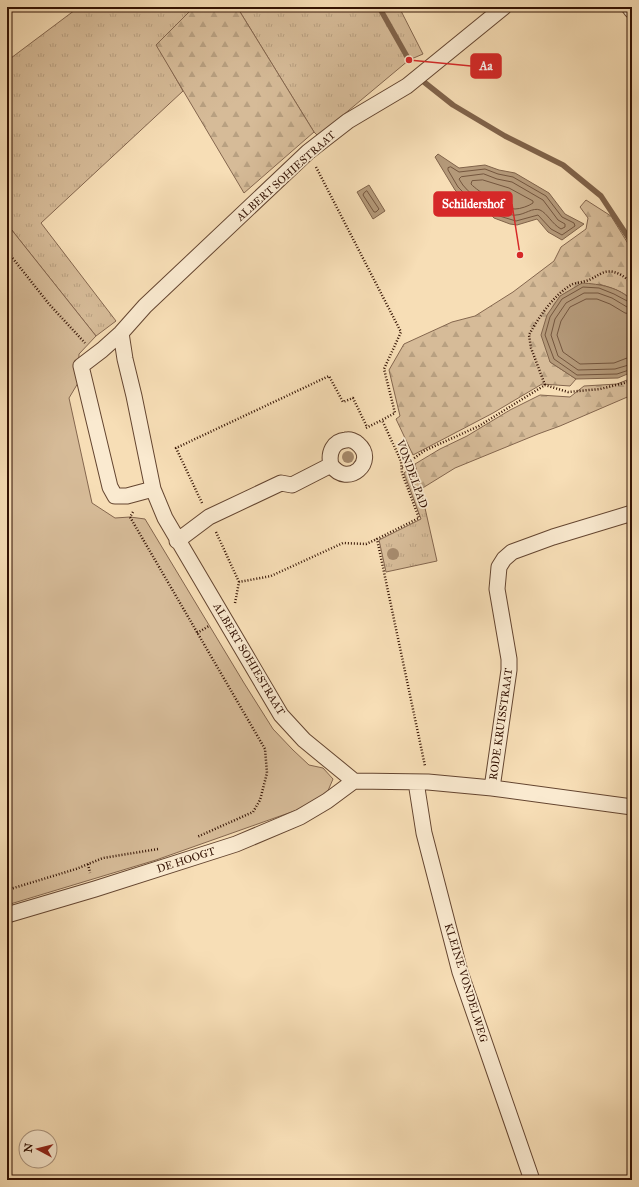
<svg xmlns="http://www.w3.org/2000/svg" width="639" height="1187" viewBox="0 0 639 1187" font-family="'IM FELL Great Primer',serif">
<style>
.grass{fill:url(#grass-tufts);stroke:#84664e}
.forest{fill:url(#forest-firs);stroke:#84664e}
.green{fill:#d6bb98;stroke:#84664e}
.water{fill:#b49979;stroke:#80634a}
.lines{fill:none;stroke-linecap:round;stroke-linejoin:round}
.shore{stroke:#74563e;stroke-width:1}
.stream{stroke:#80634a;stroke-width:5.5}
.minor-casing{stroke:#644530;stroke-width:17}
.path{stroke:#331203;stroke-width:2.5;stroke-dasharray:1 2;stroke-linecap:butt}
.minor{stroke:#faead0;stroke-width:15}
.tree{fill:#a68a6c}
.labels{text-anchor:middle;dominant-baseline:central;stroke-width:3.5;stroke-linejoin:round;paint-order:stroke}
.street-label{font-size:11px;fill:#331203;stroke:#faead0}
.leader{fill:none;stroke:#d62828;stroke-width:1.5}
.callout-dot{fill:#d62828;stroke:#faead0;stroke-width:1.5}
.callout{fill:#d62828;stroke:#d62828;stroke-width:1.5}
.callout-label{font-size:12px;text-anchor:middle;font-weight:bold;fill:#fff}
</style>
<defs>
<pattern id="grass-tufts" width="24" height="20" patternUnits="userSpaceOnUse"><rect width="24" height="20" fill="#d6bb98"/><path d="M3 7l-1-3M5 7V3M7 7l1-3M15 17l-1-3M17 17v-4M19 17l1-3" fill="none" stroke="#b8a081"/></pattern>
<pattern id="forest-firs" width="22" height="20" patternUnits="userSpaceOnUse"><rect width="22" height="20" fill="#d6bb98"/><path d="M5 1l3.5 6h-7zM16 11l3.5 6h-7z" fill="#b8a081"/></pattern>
</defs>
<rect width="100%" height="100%" fill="#f7deb6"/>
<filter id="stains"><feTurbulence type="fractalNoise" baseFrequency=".005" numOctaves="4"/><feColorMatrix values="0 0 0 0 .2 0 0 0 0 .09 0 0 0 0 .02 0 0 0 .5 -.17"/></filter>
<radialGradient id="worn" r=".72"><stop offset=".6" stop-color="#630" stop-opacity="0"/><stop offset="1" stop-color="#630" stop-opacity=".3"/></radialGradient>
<path class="grass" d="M 79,7 L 194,7 L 157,45 L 183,91 L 41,223 L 116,321 L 96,336 L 7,224 L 7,61 Z
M 237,7 L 399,7 L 423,54 L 409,60 L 318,136 L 314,132 Z
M 415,464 L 437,561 L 386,572 L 379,540 L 421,519 L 404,473 L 408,470 L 407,468 Z"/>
<path class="forest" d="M 194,7 L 237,7 L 314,132 L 244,193 L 156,45 Z
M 586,200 L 611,216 L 632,250 L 632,301 C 624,291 611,288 599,284 L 550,362 L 576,379 L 570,386 L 542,384 L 493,413 L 413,455 L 396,419 L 400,416 L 389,370 L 404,344 L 452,322 L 475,316 L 513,292 L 554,261 L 561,247 L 586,229 L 588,218 L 580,207 Z
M 632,378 L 632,395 L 560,426 L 538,434 L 455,468 L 421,489 L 415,464 L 440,449 L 467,436 L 510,410 L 540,395 L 570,397 L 584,386 L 617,384 Z"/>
<path class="green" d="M 7,224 L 96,336 L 79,354 L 78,383 L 69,398 L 92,503 L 115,518 L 130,517 L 145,519 L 244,683 L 273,729 L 293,750 L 309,765 L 323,768 L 333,779 L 327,793 L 300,809 L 156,860 L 7,905 Z"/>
<path class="water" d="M 438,154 L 459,168 L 485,165 L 499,170 L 515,173 L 549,193 L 565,214 L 584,224 L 562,240 L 548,232 L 537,219 L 517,225 L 510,224 L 494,218 L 490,214 L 477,209 L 468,203 L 455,190 L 435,157 Z
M 369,185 L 385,211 L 373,219 L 357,192 Z
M 582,283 C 599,284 620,287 632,301 L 632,372 L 618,378 L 576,379 L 550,362 L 541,335 L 547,315 L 560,296 Z"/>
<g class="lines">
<path class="shore" d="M 451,167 L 459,172 L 485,169 L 498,174 L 513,177 L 546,196 L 562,217 L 574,223 L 575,226 L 562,235 L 551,229 L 538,215 L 516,221 L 496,215 L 492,211 L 479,205 L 470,199 L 458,187 L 448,170 L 448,168 Z
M 484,174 L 497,179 L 512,182 L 543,200 L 558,220 L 565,224 L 565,227 L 561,229 C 552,224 547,213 540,210 C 533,207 524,215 516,215 C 512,216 508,213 504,211 C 488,205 468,196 459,179 L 461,177 Z
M 483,180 L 509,188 L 533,201 L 533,203 C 529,206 520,209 515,209 C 506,209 477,191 471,184 L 472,181 Z
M 367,191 L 379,209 L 376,212 L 374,212 L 363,195 L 364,193 Z
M 632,303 L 629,302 L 614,294 L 599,288 L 583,287 L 562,299 L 550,317 L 545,335 L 554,359 L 577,375 L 617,374 L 632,369
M 632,308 L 627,307 L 612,298 L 598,293 L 584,293 L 566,303 L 555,319 L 551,335 L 558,356 L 578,370 L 615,369 L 632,364
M 632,314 L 625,313 L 610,304 L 597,299 L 586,299 L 570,307 L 561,321 L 557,335 L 563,352 L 580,364 L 614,363 L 627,358 L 632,358"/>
<path class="stream" d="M 379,7 L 409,60
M 424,82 L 453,105 L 505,136 L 563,165 L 601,196 L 632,243"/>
<defs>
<path id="minor" d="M 629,7 L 632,11
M 121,333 L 125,359 L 134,396 L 153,489 L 165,518 L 281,715 L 304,740 L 354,781
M 153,489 L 127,496 L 115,496 L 110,487 L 81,366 L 102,350 L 121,333 L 145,306 L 308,152 L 348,121 L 407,86 L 504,7
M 177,541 L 209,517 L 281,483 L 292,485 L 331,465 C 348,489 378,461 358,444 C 355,441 350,439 346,440 C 333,441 328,453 331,465
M 354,781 L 428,782 L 492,788 L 632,807
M 416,782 L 424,833 L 460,972 L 532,1180
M 492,788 L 509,670 L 509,659 L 497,589 L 499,567 L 504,559 L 512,552 L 553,537 L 632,513
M 7,915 L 95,889 L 236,844 L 300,817 L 327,801 L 354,781"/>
</defs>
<use href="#minor" class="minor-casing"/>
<path class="path" d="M 316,167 L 401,332 L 384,369 L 395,413 L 382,420 L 401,461 L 402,473 L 419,518 L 377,539 L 425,766
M 7,251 L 49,304 L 85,343
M 545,385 L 531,348 L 529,335 C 538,318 555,293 573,284 C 579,282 585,282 591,279 C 595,277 598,275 602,273 C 613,268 625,276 632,284
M 366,428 L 382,420
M 402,467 L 424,451 L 479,426 L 545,385 L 568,392 L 600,389 L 632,381
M 202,503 L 176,448 L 329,376 L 343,402 L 353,398 L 367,427
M 133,512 L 130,517 L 265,749 L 267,773 L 260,800 L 253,812 L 197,837
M 216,532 L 239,582
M 235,603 L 239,582 L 271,576 L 343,543 L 366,544 L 377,539
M 197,633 L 209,626
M 88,864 L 90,873
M 7,890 L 76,869 L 103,858 L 158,849"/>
<use href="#minor" class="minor"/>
</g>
<g class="tree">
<circle cx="348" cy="457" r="6"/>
<circle cx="393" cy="554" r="6"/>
</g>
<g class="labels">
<g class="street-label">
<text transform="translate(286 176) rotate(-42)">ALBERT SOHIESTRAAT</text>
<text transform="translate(412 474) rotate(70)">VONDELPAD</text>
<text transform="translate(249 659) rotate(59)">ALBERT SOHIESTRAAT</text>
<text transform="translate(501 724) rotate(-82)">RODE KRUISSTRAAT</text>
<text transform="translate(186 860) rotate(-18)">DE HOOGT</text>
<text transform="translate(466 983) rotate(73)">KLEINE VONDELWEG</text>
</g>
</g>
<path class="leader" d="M409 60L471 66M520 255L512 204"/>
<g class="callout-dot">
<circle cx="409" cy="60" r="4"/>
<circle cx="520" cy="255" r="4"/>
</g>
<g class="callout">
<rect x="471" y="54" width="30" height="24" rx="4"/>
<rect x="434" y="192" width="78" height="24" rx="4"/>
</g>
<g class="callout-label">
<text x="486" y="70">Aa</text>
<text x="473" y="208">Schildershof</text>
</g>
<rect width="639" height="1187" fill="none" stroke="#f7deb6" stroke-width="24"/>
<rect x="8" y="8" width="623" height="1171" fill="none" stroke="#331203" stroke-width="2"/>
<rect x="12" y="12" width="615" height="1163" fill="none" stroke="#331203"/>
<g transform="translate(38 1149) rotate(277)"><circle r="19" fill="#faead0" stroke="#aa947e"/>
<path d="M0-3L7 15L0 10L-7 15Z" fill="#8f2418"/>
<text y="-6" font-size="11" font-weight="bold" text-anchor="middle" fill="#331203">N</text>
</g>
<rect width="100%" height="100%" filter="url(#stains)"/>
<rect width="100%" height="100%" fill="url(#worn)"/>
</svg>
